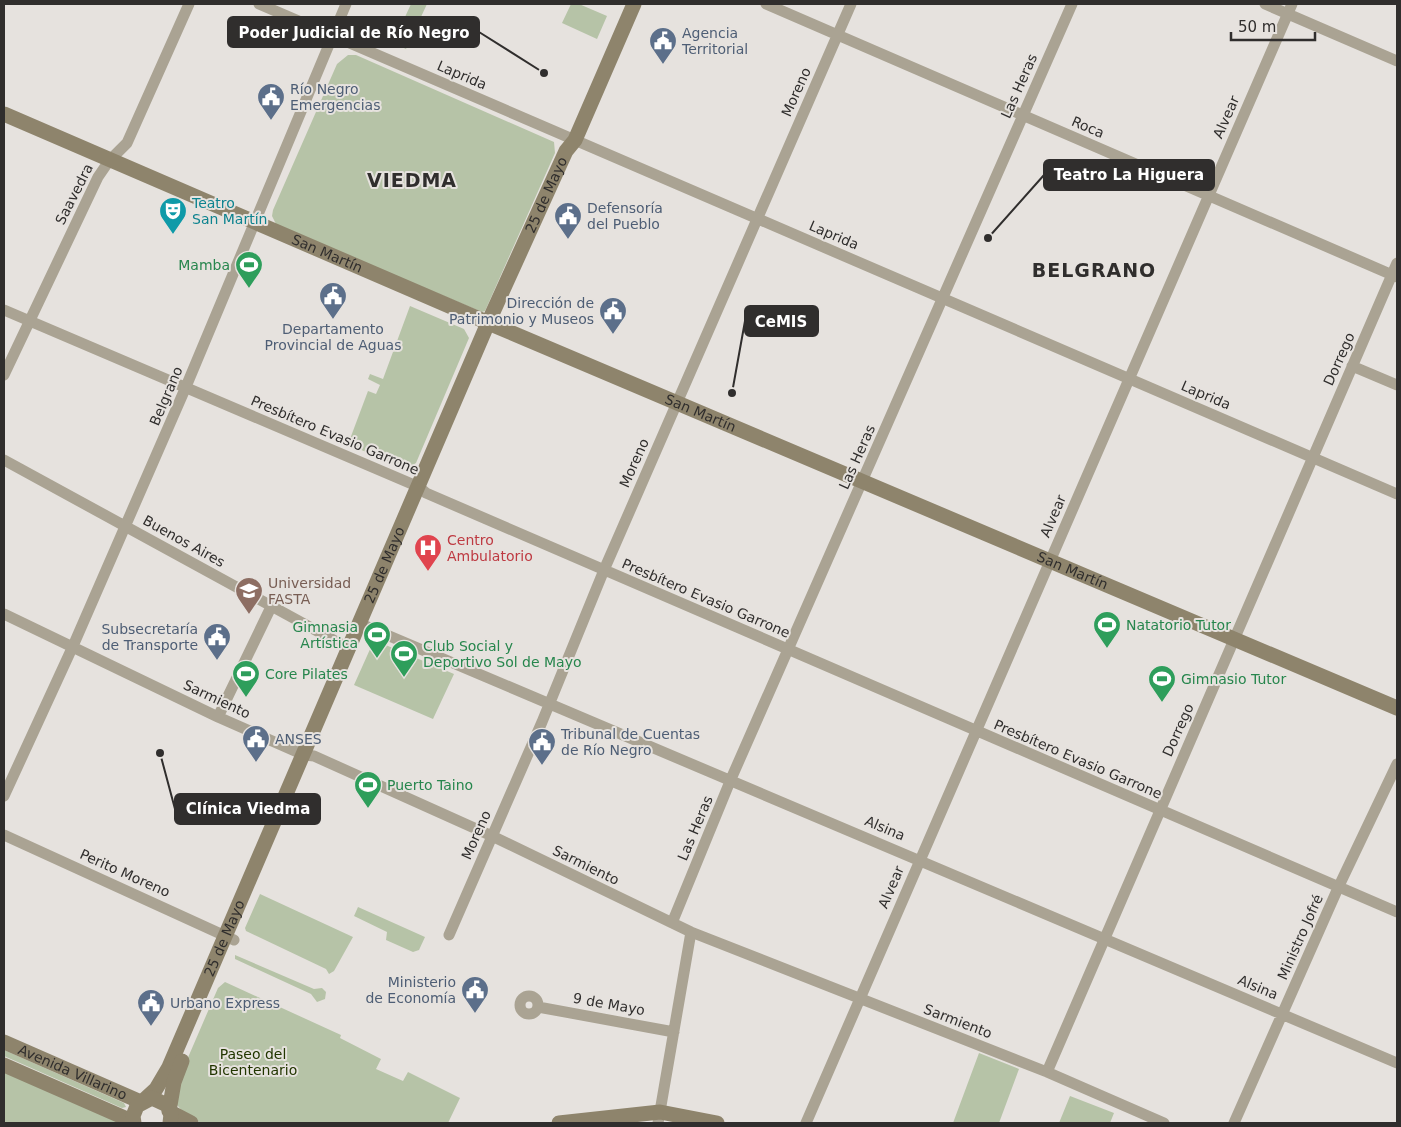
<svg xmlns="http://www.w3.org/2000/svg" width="1401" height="1127" viewBox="0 0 1401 1127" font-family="'DejaVu Sans',sans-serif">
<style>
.green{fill:#b6c3a7}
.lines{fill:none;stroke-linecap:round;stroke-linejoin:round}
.street{stroke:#aaa393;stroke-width:11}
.secondary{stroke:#8e846c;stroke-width:15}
.labels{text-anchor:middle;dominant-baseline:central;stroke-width:4;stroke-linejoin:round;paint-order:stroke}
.service-label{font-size:14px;fill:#4e5e75;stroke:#e6e2de;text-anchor:start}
.street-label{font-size:14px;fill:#302e2d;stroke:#e6e2de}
.culture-label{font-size:14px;fill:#0d838f;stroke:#e6e2de;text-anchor:start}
.leisure-label{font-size:14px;fill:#27864d;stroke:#e6e2de;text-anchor:start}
.health-label{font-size:14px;fill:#be3a42;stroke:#e6e2de;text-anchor:start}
.education-label{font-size:14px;fill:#785e54;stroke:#e6e2de;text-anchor:start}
.park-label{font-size:14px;fill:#223600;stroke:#e6e2de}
.district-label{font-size:19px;font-weight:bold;letter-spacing:1px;fill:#302e2d;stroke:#e6e2de}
.leader{fill:none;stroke:#302e2d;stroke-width:2}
.callout-dot{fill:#302e2d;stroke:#e6e2de;stroke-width:2}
.callout{fill:#302e2d;stroke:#302e2d;stroke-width:2}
.callout-label{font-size:15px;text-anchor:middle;font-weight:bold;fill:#fff}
</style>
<rect width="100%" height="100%" fill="#e6e2de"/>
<path class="green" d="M 411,4 L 427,4 L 406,49 L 393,43 Z
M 571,4 L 579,4 L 607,16 L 597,39 L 562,23 Z
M 348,55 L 356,55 L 554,142 L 555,153 L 485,311 L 482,312 L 277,226 L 272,216 L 273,210 L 337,64 Z
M 410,306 L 464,329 L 469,338 L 416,463 L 408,468 L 404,468 L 333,438 L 335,433 L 350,439 L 368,391 L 376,394 L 380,385 L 368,379 L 370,374 L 383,379 Z
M 381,643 L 454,674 L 433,719 L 354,685 L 371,647 Z
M 260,894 L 353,937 L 334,971 L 329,974 L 326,969 L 246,931 L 245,928 Z
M 358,907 L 425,937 L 419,950 L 413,952 L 386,940 L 387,932 L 354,916 Z
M 235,955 L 314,989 L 322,988 L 326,992 L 325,999 L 317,1002 L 311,994 L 235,959 Z
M 225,982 L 341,1035 L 340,1038 L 381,1059 L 376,1069 L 403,1081 L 408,1072 L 460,1098 L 448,1123 L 201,1123 L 184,1113 L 177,1105 L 177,1083 L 218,988 Z
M 4,1050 L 124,1103 L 126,1107 L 122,1108 L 4,1056 Z
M 979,1053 L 1019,1069 L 999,1123 L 953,1123 Z
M 4,1072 L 114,1119 L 118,1123 L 4,1123 Z
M 1070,1096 L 1114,1113 L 1110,1123 L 1059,1123 Z"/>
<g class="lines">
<path class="street" d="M 259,4 L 1397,494
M 766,4 L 1397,277
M 1265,4 L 1397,61
M 4,310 L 419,487 L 426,493 L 1397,912
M 1352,366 L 1397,385
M 4,375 L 98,177 L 109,161 L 127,143 L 189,4
M 4,460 L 350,649
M 4,614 L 218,717 L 304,755 L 314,756 L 492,836 L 691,932 L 1047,1072 L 1164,1123
M 361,624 L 1397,1063
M 218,717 L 271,607
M 4,796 L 73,646 L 185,389 L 346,4
M 4,835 L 234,940
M 672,923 L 731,779 L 1072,4
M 449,935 L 542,722 L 604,570 L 851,4
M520 1005a9 9 0 1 1 18 0a9 9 0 1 1-18 0Z
M 538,1007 L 674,1032
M 1047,1072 L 1397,263
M 658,1123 L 691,932
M 806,1123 L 1292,4
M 1234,1123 L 1338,888 L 1397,764"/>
<g class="secondary">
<path id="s1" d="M 4,114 L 498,327 L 1397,708"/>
<path id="s2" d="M 4,1042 L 141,1102"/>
<path d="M 4,1065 L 125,1118 L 131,1123"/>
<path id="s3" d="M 144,1100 L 156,1089 L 169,1067 L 488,323 L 566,151 L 575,140 L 634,4"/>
<path d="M 169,1111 L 174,1082 L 182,1061"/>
<path d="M 170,1112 L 191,1123"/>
<path d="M 134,1123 L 133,1116 L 137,1106 L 152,1098 L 167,1105 L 171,1114 L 170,1123"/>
<path d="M 559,1123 L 660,1112 L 717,1123"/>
</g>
</g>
<defs>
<symbol id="civic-pin" viewBox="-11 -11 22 30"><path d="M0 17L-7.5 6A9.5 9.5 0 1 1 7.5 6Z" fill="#5c6f8a" stroke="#e6e2de"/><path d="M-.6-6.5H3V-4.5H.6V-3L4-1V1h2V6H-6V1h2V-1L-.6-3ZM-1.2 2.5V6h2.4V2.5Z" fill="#fff"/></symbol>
<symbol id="theatre-pin" viewBox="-11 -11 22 30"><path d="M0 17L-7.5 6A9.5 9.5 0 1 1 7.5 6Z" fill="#0f9aa8" stroke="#e6e2de"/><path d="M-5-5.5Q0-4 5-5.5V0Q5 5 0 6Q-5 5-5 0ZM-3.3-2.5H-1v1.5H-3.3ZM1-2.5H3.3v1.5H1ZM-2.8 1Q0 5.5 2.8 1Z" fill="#fff"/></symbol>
<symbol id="stadium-pin" viewBox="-11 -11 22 30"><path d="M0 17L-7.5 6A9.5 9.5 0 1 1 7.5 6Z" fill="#2e9e5b" stroke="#e6e2de"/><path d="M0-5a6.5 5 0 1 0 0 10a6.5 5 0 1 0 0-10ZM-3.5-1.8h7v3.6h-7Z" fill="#fff"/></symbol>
<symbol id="hospital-pin" viewBox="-11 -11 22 30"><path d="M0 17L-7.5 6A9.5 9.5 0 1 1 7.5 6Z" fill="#e0444e" stroke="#e6e2de"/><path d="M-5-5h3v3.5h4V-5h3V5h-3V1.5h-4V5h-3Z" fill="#fff"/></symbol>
<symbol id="university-pin" viewBox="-11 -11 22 30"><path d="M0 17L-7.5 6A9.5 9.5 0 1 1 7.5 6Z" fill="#8d6e63" stroke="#e6e2de"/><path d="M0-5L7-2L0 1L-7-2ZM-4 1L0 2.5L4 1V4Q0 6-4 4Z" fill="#fff"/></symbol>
</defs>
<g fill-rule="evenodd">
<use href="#civic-pin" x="647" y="25" width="32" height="43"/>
<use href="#civic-pin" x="255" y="81" width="32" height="43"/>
<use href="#theatre-pin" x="157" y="195" width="32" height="43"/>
<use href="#civic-pin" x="552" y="200" width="32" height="43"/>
<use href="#stadium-pin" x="233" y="249" width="32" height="43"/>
<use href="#civic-pin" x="317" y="280" width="32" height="43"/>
<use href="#civic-pin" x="597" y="295" width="32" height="43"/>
<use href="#hospital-pin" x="412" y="532" width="32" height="43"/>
<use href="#university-pin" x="233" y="575" width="32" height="43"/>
<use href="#stadium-pin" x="1091" y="609" width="32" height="43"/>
<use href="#stadium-pin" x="361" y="619" width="32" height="43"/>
<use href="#civic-pin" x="201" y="621" width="32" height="43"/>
<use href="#stadium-pin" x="388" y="638" width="32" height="43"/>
<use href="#stadium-pin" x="230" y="658" width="32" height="43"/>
<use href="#stadium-pin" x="1146" y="663" width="32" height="43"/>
<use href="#civic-pin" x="240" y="723" width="32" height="43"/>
<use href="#civic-pin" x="526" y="726" width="32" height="43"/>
<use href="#stadium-pin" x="352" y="769" width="32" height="43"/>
<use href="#civic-pin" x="459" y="974" width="32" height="43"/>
<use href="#civic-pin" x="135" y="987" width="32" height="43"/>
</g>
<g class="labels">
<g class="service-label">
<text x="682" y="33">Agencia<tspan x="682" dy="16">Territorial</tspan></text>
<text x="290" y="89">Río Negro<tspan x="290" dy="16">Emergencias</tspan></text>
<text x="587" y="208">Defensoría<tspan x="587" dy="16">del Pueblo</tspan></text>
<text x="594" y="303" text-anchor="end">Dirección de<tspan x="594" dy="16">Patrimonio y Museos</tspan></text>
<text x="333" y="329" text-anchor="middle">Departamento<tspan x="333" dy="16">Provincial de Aguas</tspan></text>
<text x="198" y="629" text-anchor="end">Subsecretaría<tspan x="198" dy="16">de Transporte</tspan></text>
<text x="561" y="734">Tribunal de Cuentas<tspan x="561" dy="16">de Río Negro</tspan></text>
<text x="275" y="739">ANSES</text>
<text x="456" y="982" text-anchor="end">Ministerio<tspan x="456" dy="16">de Economía</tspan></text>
<text x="170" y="1003">Urbano Express</text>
</g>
<g class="street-label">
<text transform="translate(462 75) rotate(23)">Laprida</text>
<text transform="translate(1019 86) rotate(-66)">Las Heras</text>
<text transform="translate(796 92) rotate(-66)">Moreno</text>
<text transform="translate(1226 117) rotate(-66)">Alvear</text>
<text transform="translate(1088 127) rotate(23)">Roca</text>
<text transform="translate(74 194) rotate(-63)">Saavedra</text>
<text stroke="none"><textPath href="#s3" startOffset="992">25 de Mayo</textPath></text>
<text transform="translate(834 235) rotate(23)">Laprida</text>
<text stroke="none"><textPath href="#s1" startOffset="352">San Martín</textPath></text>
<text transform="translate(1339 359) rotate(-66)">Dorrego</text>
<text transform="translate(1206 395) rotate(23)">Laprida</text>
<text transform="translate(166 396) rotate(-67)">Belgrano</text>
<text stroke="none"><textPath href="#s1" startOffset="758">San Martín</textPath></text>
<text transform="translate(335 435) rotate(23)">Presbítero Evasio Garrone</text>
<text transform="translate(857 457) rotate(-66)">Las Heras</text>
<text transform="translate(634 463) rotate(-66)">Moreno</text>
<text transform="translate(1053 516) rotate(-67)">Alvear</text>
<text transform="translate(184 541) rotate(29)">Buenos Aires</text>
<text stroke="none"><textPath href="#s3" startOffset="588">25 de Mayo</textPath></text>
<text stroke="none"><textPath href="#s1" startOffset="1162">San Martín</textPath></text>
<text transform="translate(706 598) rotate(23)">Presbítero Evasio Garrone</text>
<text transform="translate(217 699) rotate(25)">Sarmiento</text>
<text transform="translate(1178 730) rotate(-66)">Dorrego</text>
<text transform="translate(1078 759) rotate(23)">Presbítero Evasio Garrone</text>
<text transform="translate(695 828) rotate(-67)">Las Heras</text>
<text transform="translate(885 828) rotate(23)">Alsina</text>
<text transform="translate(476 835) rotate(-66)">Moreno</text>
<text transform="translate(586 865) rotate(26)">Sarmiento</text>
<text transform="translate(125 873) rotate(24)">Perito Moreno</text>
<text transform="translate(891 887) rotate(-67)">Alvear</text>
<text transform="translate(1300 937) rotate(-66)">Ministro Jofré</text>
<text stroke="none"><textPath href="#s3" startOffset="182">25 de Mayo</textPath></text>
<text transform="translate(1258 987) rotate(23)">Alsina</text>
<text transform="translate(609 1004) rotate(10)">9 de Mayo</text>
<text transform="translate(958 1021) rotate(21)">Sarmiento</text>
<text stroke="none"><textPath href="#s2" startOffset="75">Avenida Villarino</textPath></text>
</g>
<g class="culture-label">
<text x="192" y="203">Teatro<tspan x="192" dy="16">San Martín</tspan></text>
</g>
<g class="leisure-label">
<text x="230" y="265" text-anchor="end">Mamba</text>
<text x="1126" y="625">Natatorio Tutor</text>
<text x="358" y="627" text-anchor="end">Gimnasia<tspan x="358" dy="16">Artística</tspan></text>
<text x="423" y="646">Club Social y<tspan x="423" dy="16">Deportivo Sol de Mayo</tspan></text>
<text x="265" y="674">Core Pilates</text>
<text x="1181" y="679">Gimnasio Tutor</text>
<text x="387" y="785">Puerto Taino</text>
</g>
<g class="health-label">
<text x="447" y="540">Centro<tspan x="447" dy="16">Ambulatorio</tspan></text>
</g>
<g class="education-label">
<text x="268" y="583">Universidad<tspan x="268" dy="16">FASTA</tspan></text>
</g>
<g class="park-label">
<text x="253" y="1054">Paseo del<tspan x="253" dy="16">Bicentenario</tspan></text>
</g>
<g class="district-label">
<text x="412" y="180">VIEDMA</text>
<text x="1094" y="270">BELGRANO</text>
</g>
</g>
<path class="leader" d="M544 73L479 32M988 238L1044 175M732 393L745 321M160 753L175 809"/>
<g class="callout-dot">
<circle cx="544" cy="73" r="5"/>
<circle cx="988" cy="238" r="5"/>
<circle cx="732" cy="393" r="5"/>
<circle cx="160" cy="753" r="5"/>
</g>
<g class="callout">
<rect x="228" y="17" width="251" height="30" rx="5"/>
<rect x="1044" y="160" width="170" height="30" rx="5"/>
<rect x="745" y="306" width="73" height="30" rx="5"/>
<rect x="175" y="794" width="145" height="30" rx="5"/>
</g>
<g class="callout-label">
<text x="354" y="38">Poder Judicial de Río Negro</text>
<text x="1129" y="180">Teatro La Higuera</text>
<text x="781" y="327">CeMIS</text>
<text x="248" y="814">Clínica Viedma</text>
</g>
<rect width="1401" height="1127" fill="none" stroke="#302e2d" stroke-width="10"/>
<path d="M1231 32v8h84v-8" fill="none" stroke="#302e2d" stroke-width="2.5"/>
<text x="1238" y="32" font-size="15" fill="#302e2d" stroke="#e6e2de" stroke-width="4" paint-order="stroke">50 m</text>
</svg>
